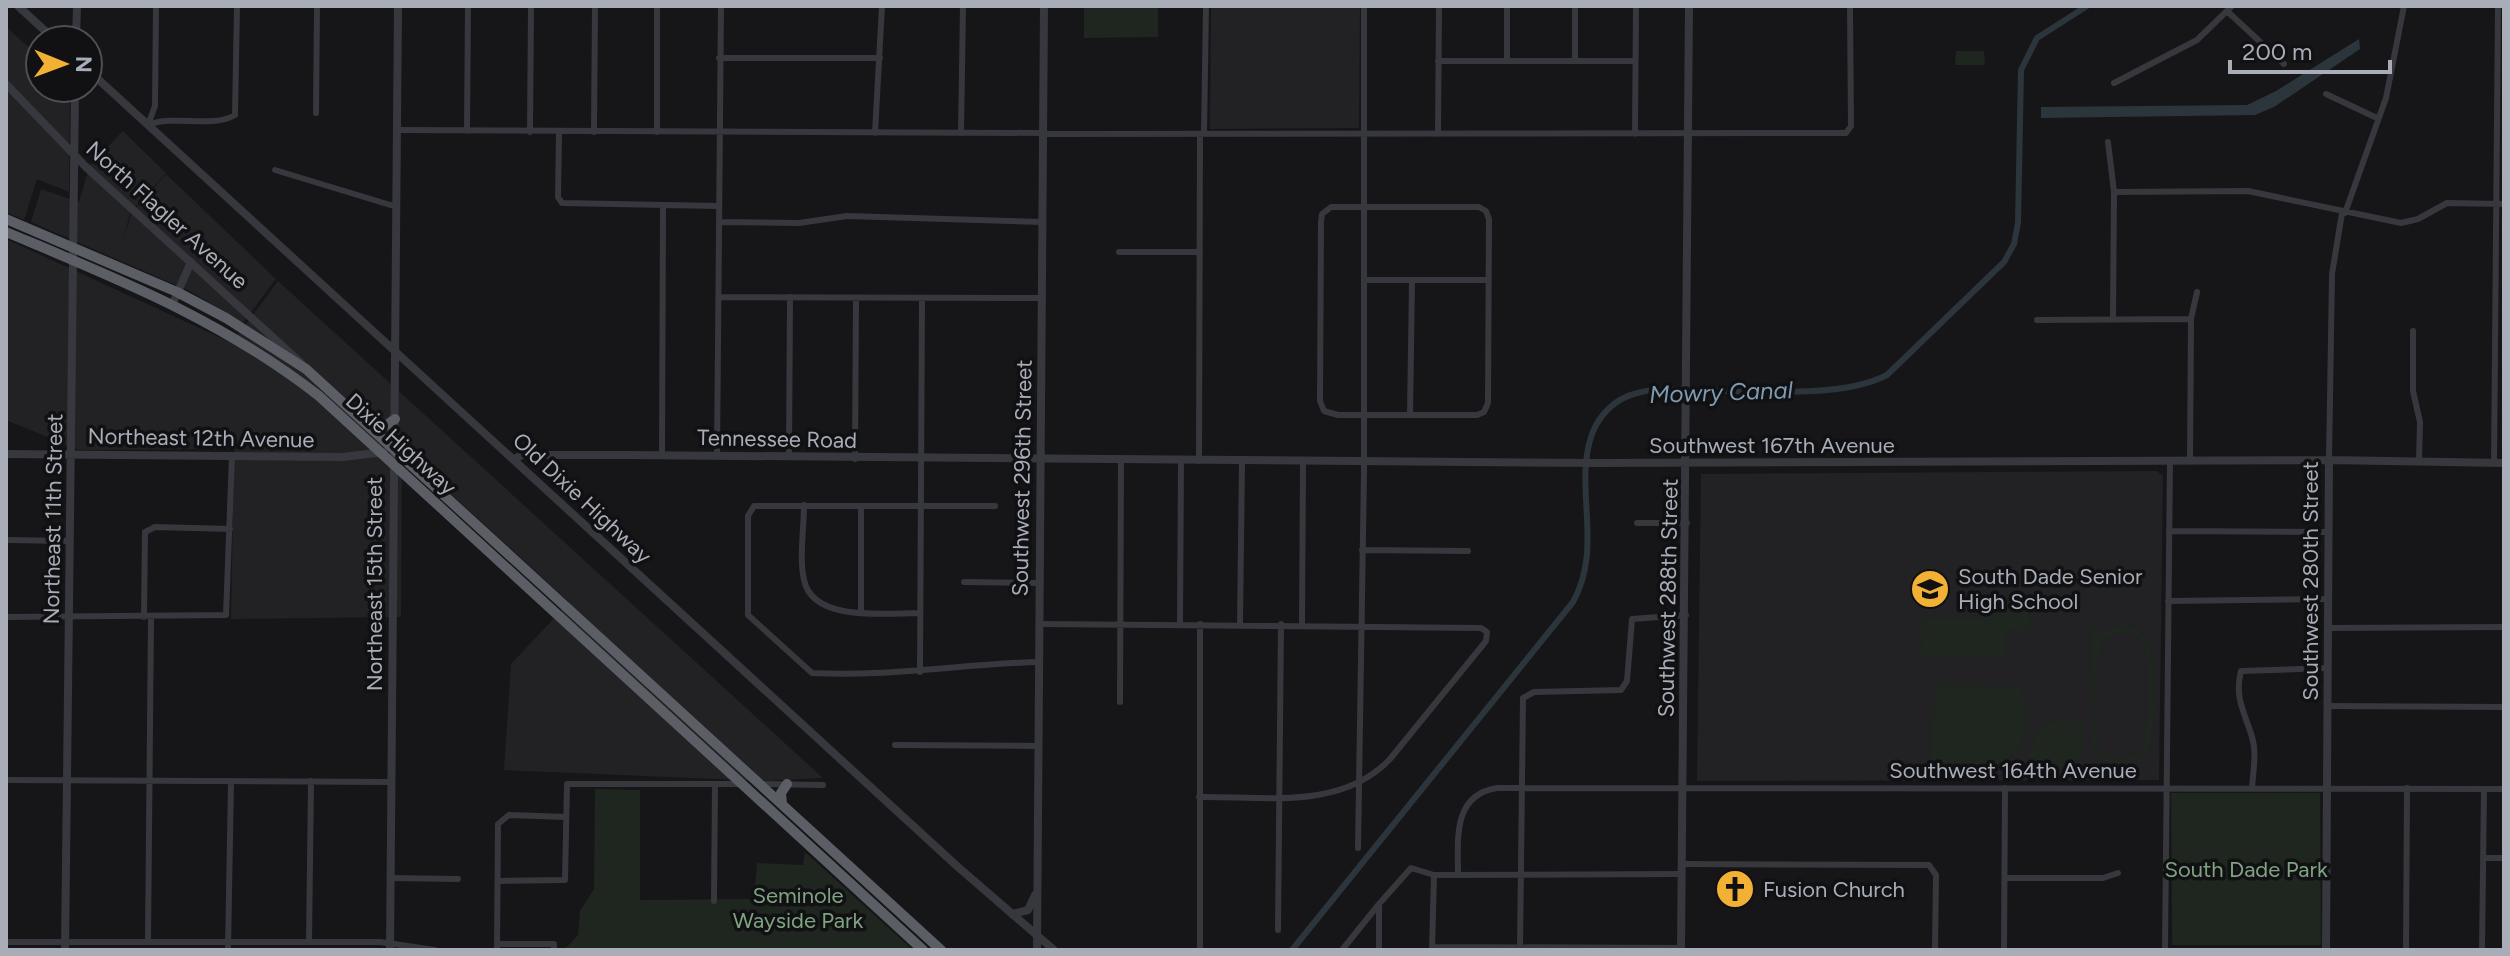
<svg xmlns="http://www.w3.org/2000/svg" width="2510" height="956" viewBox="0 0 2510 956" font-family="Figtree,sans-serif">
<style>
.built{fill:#222225}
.green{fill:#1e261f;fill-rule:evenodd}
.water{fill:#2c353c}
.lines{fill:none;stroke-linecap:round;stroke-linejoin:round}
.canal{stroke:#2c353c;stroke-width:6}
.minor{stroke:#37383d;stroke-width:6}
.tertiary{stroke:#37383d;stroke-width:8}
.trunk{stroke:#5b5e65;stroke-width:10}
.labels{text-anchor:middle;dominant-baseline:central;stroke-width:7;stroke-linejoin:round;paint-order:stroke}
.street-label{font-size:22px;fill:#a8adb8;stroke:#111113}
.poi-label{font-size:22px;fill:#a8adb8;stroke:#111113;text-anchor:start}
.park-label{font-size:22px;fill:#7fa381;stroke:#111113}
.water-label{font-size:24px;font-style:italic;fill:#7f9bb3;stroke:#111113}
</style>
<rect width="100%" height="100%" fill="#161618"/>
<path class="built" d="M 1211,6 L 1360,6 L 1359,128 L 1210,129 Z
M 6,27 L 40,57 L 40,88 L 70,88 L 69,192 L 37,179 L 24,220 L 6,212 Z
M 123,131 L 166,173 L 130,213 L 123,241 L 131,214 L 166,174 L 276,279 L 243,323 L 190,291 L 31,222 L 41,189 L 79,202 L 90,165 Z
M 6,239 L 232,343 L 278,281 L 823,778 L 764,781 L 504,770 L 511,664 L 569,602 L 402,449 L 401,617 L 231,619 L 234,449 L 79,450 L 6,420 Z
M 2157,471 L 2163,476 L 2159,780 L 1697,781 L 1701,474 Z"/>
<path class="green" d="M 1084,6 L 1158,6 L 1158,37 L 1084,38 Z
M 1956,51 L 1984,51 L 1985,65 L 1955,65 Z
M 1980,612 L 2029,613 L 2029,631 L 2006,630 L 2005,658 L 1921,657 L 1922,618 L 1980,619 Z
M 2097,625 L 2098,637 C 2106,629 2115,624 2126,626 C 2165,630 2153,713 2151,741 L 2146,755 L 2128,766 L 2104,761 L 2092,745 L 2092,626 ZM 2125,632 C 2134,634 2141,637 2145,646 C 2152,661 2149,739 2141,753 L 2120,761 C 2111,759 2104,756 2099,747 C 2091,732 2094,652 2105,639 Z
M 1935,685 L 2020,686 C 2022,698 2028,718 2025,730 C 2013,776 1967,772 1930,771 Z
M 2053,721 L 2082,722 L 2082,769 L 2078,772 L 2027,771 L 2036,733 Z
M 595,789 L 640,790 L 640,900 L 754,899 L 757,863 L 803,865 L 805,852 L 913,950 L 564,950 L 578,935 L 580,911 L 594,889 Z
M 2171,793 L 2320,793 L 2321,945 L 2172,945 Z"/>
<path class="water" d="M 2359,39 L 2360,49 L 2274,107 L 2255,115 L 2041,118 L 2041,107 L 2247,105 L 2276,91 Z"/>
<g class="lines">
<path class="canal" d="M 1292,950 L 1573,602 C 1604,546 1573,488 1592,434 C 1599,415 1615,399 1634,394 C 1652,388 1671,390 1689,390 C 1744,390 1840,400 1887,375 L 2004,262 L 2014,244 L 2018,223 L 2021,70 L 2037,38 L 2087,6"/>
<path class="minor" d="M 657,6 L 657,132
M 2228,12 L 2284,64
M 719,58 L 880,58
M 1438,61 L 1635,61
M 1507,61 L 1507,6
M 1575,61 L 1575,6
M 2114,83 L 2197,40 L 2232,6
M 2326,94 L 2377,118
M 316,113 L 317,6
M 148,125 C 175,114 211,129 235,115 L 237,6
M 148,125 L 155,106 L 156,6
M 398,130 L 1043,133
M 467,131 L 468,6
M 530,132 L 531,6
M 559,132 L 558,197 L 562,203 L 718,206
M 594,132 L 595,6
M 875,133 L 882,6
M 961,133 L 963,6
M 1043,134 L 1846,133 L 1851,126 L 1850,6
M 1204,134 L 1206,6
M 1438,134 L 1439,6
M 1635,134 L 1636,6
M 2108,142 L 2114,192 L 2113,319
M 275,170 L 397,207
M 2114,192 L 2248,191 L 2401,223 L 2418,219 L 2447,203 L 2504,204
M 1331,207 L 1479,207 L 1486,211 L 1489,219 L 1488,403 L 1484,412 L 1477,415 L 1338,415 L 1324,411 L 1320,401 L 1321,222 L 1322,214 Z
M 2345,213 L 2386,98 L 2404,6
M 719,222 L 799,223 L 847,216 L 1042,222
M 1119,252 L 1200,252
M 1365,280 L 1412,280
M 719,297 L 1042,298
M 2037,320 L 2191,319
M 2413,331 L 2413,391 L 2420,422 L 2419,461
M 1410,415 L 1412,280 L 1488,280
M 662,455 L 663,206
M 717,456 L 721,6
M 789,457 L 790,297
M 855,459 L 856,298
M 2329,460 L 2332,274 L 2342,213
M 1199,461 L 1200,134
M 2190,461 L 2191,319 L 2197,292
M 2494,463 L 2498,6
M 804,505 C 804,529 799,557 804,580 C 813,623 888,613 920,613
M 861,506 L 861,613
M 995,506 L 754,506 L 748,516 L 748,615 L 812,673 C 888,677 963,664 1038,662
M 1637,523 L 1687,523
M 2169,531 L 2329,532
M 6,540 L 70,541
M 1362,550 L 1468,551
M 964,582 L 1039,583
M 2168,601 L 2328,599
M 6,617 L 226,615 L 232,455
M 144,617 L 145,532 L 155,527 L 230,529
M 1039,624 L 1481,628 L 1487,632 L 1486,641 L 1390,759 C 1341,811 1263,796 1199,797
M 1180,624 L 1181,461
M 1240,624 L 1242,461
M 1302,624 L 1303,462
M 2328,628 L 2504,627
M 920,672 L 922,298
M 1120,702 L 1121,461
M 2327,706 L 2504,707
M 895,745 L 1038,746
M 6,780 L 391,782
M 760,784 L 823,785
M 2252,788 C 2253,772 2257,753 2252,737 C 2245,713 2234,698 2241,671 L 2328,668
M 1358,848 L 1364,472 L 1364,6
M 2483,858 L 2504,858
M 1682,864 L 1929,865 L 1936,875 L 1935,950
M 1434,875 L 1682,874
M 1458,875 C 1458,840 1452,795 1497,788 L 2504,789
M 390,878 L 458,879
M 2005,878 L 2103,878 L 2118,873
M 498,881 L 565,880 L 567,784 L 740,784
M 714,901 L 715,784
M 1278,930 L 1281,624
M 6,942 L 380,942 L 435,950
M 148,942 L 151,617
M 309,942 L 311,781
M 497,944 L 554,944 L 554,950
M 1432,947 L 1681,948
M 1520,948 L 1523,698 L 1534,692 L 1621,690 L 1627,681 L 1632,619 L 1686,615
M 1200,949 L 1200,624
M 228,950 L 231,781
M 497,950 L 498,824 L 509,815 L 566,817
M 1342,950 L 1379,904
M 1379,950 L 1379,904 L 1411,868 L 1434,875 L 1432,950
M 2004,950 L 2005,788
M 2165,950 L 2170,461
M 2406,950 L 2407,788
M 2482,950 L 2484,789"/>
<path class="tertiary" d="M 18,6 L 55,40
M 60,40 L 76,31
M 76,40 L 77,6
M 88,70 L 958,867 L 1054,950
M 6,84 L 86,167 L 301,363
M 173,303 L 191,262
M 6,454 L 343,457 L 384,452
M 514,459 L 522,455 L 626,455 L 1597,463 L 2329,460 L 2504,463
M 1012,914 L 1028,910 L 1035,895
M 65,950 L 75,88
M 390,950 L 398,6
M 1037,950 L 1044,6
M 1681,950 L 1689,6
M 2326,950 L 2329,460"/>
<path class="trunk" d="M 6,219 L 177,292 L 226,318 L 306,369 L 941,950
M 6,232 C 120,280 220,319 319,396 L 923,950
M 372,428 L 384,427 L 395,419
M 782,804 L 781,793 L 787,784"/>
</g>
<defs>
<symbol id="school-disc" viewBox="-11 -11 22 22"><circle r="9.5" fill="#f2b134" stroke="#111113"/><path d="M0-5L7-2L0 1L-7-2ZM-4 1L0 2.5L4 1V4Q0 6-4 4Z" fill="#111"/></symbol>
<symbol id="church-disc" viewBox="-11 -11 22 22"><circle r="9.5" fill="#f2b134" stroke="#111113"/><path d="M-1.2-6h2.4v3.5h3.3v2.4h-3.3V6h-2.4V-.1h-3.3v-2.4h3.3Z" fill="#111"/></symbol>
</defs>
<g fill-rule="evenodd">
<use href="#school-disc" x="1908" y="567" width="44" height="44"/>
<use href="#church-disc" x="1713" y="867" width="44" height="44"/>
</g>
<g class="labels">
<g class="street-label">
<text transform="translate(167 215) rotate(42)">North Flagler Avenue</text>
<text transform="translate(201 438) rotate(1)">Northeast 12th Avenue</text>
<text transform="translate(777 439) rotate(1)">Tennessee Road</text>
<text transform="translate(401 444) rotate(42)">Dixie Highway</text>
<text x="1772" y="445">Southwest 167th Avenue</text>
<text transform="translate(1022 478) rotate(-89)">Southwest 296th Street</text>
<text transform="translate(582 498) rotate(43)">Old Dixie Highway</text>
<text transform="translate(53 519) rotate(-89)">Northeast 11th Street</text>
<text transform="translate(2310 581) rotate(-90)">Southwest 280th Street</text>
<text transform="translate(374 584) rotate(-90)">Northeast 15th Street</text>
<text transform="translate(1668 598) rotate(-89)">Southwest 288th Street</text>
<text x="2013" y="770">Southwest 164th Avenue</text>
</g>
<g class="poi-label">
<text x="1958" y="576">South Dade Senior<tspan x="1958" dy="25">High School</tspan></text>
<text x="1763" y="889">Fusion Church</text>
</g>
<g class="park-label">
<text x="2246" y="869">South Dade Park</text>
<text x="798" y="895">Seminole<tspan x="798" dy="25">Wayside Park</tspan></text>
</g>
<g class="water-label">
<text transform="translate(1721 392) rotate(-2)">Mowry Canal</text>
</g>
</g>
<rect width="2510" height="956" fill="none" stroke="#a8adb8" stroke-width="16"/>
<g transform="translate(64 64) rotate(91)"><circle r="38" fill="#111113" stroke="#4d4f55" stroke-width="2"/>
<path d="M0-6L14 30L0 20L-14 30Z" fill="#f2b134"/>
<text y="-12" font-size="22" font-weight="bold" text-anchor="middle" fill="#a8adb8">N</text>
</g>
<path d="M2230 60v12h160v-12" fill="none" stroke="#a8adb8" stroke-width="4"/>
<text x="2242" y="60" font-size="24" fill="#a8adb8" stroke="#111113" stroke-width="6" paint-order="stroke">200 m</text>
</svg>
